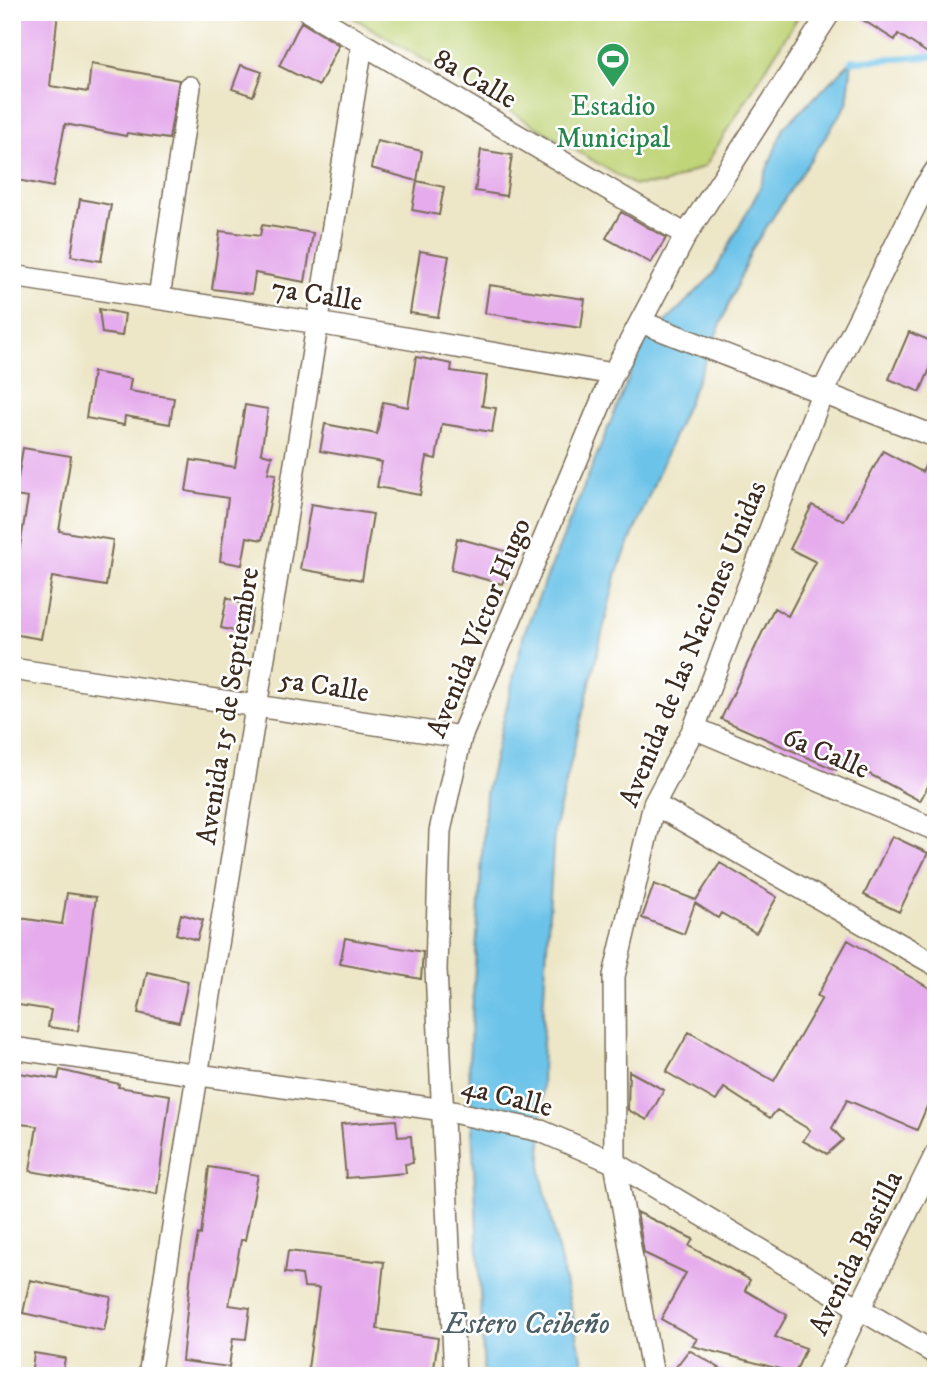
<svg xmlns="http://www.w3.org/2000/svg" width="948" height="1388" viewBox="0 0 948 1388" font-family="'IM FELL DW Pica',serif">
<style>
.green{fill:#c0d478;stroke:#7e7f4b;stroke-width:2}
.water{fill:#6cc3e9;stroke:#547684;stroke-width:2}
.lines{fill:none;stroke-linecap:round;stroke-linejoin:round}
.stream{stroke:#6cc3e9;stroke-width:7}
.building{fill:#e5abec}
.minor-casing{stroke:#796c59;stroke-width:24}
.minor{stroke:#fff;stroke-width:21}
.labels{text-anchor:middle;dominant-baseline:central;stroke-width:5;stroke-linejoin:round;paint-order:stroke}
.street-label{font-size:28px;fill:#3b2a1e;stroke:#fff}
.leisure-label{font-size:28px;fill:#27864d;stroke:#fff}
.water-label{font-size:30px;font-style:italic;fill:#4c6065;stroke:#fff}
</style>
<rect width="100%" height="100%" fill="#fff"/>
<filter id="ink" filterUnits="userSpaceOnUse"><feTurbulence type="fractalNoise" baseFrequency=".0143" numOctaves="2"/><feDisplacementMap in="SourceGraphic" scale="14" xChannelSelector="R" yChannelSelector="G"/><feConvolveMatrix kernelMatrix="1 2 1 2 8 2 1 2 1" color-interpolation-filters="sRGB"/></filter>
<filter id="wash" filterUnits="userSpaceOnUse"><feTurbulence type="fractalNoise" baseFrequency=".00686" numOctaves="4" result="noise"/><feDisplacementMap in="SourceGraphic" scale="28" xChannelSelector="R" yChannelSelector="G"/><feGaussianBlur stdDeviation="1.57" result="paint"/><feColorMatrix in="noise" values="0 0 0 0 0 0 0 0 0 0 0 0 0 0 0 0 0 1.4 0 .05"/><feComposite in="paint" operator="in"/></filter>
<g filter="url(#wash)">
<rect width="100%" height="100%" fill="#ede6c7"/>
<path class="green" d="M 344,12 L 801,12 L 705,166 L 664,184 L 634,185 Z"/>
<path class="water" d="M 852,61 L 847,104 L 752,249 L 617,572 L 554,831 L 543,1012 L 541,1173 L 586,1376 L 484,1376 L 469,1062 L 486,794 L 524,633 L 642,345 L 713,275 L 757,194 L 784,127 Z"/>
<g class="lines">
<path class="stream" d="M 852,61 L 936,56"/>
</g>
<g id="blocks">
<path class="building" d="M 12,12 L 58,12 L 50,86 L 88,92 L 91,64 L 179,80 L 169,139 L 127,133 L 126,136 L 65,124 L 53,187 L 12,179 Z
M 850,12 L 928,12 L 936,17 L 936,44 L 929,54 L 898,34 L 895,40 Z
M 301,22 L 339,45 L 319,86 L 279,66 Z
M 241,65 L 262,72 L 253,96 L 232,89 Z
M 377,141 L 422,151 L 417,181 L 371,168 Z
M 481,150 L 512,155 L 506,196 L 475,191 Z
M 417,181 L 444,187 L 439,215 L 412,210 Z
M 80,199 L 111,205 L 101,261 L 71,256 Z
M 621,212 L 666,238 L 651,263 L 606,238 Z
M 262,225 L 313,233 L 305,282 L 255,273 L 252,294 L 212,289 L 220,231 L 260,236 Z
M 420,251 L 449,256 L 438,317 L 410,313 Z
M 489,285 L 585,299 L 581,328 L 485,313 Z
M 99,309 L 125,314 L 122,336 L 102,333 Z
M 909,332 L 936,343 L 936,355 L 920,392 L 889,379 Z
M 416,357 L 452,364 L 451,371 L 487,376 L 482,406 L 496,408 L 492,432 L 442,424 L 436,459 L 427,457 L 420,495 L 377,487 L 382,462 L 320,451 L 325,424 L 377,434 L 383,402 L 408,407 Z
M 93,372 L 131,379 L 129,391 L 174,398 L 170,424 L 125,416 L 124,425 L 86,418 Z
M 245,405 L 268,409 L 261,453 L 272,456 L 268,473 L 276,474 L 262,540 L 247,537 L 242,565 L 220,561 L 228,498 L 186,491 L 191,460 L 235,467 Z
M 23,448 L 71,456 L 59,531 L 113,540 L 106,586 L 52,577 L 41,639 L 12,634 L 12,595 L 28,498 L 15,496 Z
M 933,450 L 936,450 L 936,771 L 920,801 L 841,759 L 836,770 L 721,719 L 774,608 L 788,616 L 816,562 L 790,549 L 812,505 L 844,521 L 883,451 L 922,472 Z
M 311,504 L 373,514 L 362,580 L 300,569 Z
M 457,538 L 516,554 L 502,584 L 451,570 Z
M 227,597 L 253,610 L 248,634 L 221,628 Z
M 892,836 L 928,853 L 899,912 L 864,895 Z
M 720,863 L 777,897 L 756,933 L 721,913 L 718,918 L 695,903 L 684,934 L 642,918 L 654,884 L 696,900 Z
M 67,893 L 96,897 L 78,1031 L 48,1027 L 51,1010 L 12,1004 L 12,917 L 62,924 Z
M 181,914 L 203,920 L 197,940 L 176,934 Z
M 345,938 L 423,952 L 421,979 L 340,964 Z
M 848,940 L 936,992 L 936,1085 L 917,1130 L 847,1100 L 832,1128 L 843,1140 L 827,1154 L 803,1141 L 810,1130 L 777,1110 L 770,1118 L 724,1088 L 716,1101 L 666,1072 L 689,1032 L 774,1081 L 822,998 L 817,996 Z
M 147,972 L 188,981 L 179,1022 L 138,1013 Z
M 60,1070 L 119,1084 L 118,1087 L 170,1095 L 157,1194 L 30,1171 L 37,1126 L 12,1123 L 12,1072 L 58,1079 Z
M 629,1071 L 664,1090 L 647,1120 L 628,1110 Z
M 396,1120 L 398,1137 L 411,1136 L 413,1163 L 405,1164 L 406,1173 L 346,1178 L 341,1124 Z
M 209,1167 L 258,1175 L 245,1240 L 241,1240 L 229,1305 L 250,1308 L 246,1339 L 233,1338 L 229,1367 L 182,1361 L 191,1271 L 198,1234 L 201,1235 Z
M 637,1212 L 693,1239 L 689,1246 L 750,1280 L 745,1290 L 787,1315 L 775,1337 L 806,1348 L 795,1373 L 692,1346 L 697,1339 L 661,1319 L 686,1273 L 644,1253 Z
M 288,1251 L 384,1262 L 377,1329 L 438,1338 L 433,1376 L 307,1376 L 319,1288 L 304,1287 L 302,1275 L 285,1273 Z
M 30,1280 L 111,1297 L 104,1331 L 23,1313 Z
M 689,1350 L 733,1376 L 669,1376 Z
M 34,1353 L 65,1358 L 62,1376 L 31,1376 Z"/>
</g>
</g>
<g filter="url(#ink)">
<use href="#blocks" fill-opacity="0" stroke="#796c59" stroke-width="2"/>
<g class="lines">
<defs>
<path id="minor" d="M 309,12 L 686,235
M 12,276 L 318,323 L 613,374
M 159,298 L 190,87
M 641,322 L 936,437
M 12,669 L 461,737
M 694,728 L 936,830
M 654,804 L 936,965
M 12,1048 L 443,1110 L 541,1131 L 615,1163 L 936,1354
M 149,1376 L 362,45
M 455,1376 L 436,969 L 440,831 L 461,737 L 613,374 L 686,235 L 830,12
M 653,1376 L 615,1163 L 614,976 L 654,804 L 694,728 L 823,391 L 924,188 L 936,170
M 826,1376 L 936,1154"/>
</defs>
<use href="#minor" class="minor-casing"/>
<use href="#minor" class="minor"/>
</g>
</g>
<defs>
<symbol id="stadium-pin" viewBox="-11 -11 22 30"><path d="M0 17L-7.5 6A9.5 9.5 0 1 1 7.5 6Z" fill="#2e9e5b" stroke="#fff"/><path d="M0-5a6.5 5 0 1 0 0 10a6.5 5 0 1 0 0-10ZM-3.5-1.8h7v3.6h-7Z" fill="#fff"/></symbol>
</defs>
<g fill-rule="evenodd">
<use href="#stadium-pin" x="594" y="40" width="38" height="52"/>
</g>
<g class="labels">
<g class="street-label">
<text transform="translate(475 79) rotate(30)">8a Calle</text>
<text transform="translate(317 295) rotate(9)">7a Calle</text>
<text transform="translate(479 628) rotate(-68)">Avenida Víctor Hugo</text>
<text transform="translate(693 644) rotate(-68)">Avenida de las Naciones Unidas</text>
<text transform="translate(324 686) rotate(9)">5a Calle</text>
<text transform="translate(228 706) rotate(-81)">Avenida 15 de Septiembre</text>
<text transform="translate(826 753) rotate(23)">6a Calle</text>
<text transform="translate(507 1097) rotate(14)">4a Calle</text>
<text transform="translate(856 1253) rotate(-64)">Avenida Bastilla</text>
</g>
<g class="leisure-label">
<text x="613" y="106">Estadio<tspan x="613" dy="32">Municipal</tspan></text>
</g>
<g class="water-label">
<text x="527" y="1324">Estero Ceibeño</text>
</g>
</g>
<rect width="948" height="1388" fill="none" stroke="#fff" stroke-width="42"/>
</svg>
